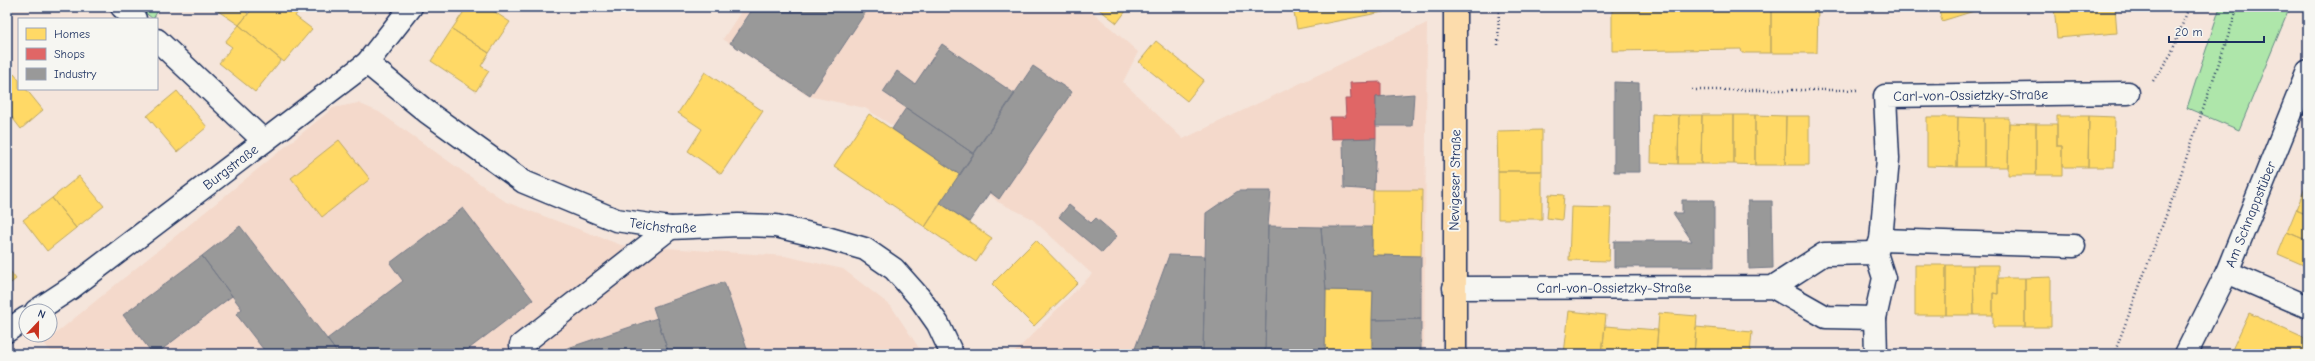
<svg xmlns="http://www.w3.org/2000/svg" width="2315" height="361" viewBox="0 0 2315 361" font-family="'Comic Neue',sans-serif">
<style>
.built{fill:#f4d9cb}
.green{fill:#aee6aa;stroke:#648a84}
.homes{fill:#ffd966;stroke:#bba664}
.shops{fill:#e06666;stroke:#a55664}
.industry{fill:#999;stroke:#737987}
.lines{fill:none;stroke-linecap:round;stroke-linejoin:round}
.minor-casing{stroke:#1b2f5e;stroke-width:25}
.major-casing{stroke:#1b2f5e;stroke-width:25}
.path{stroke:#1b2f5e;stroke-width:2.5;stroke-dasharray:1 3;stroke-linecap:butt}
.minor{stroke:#f6f6f2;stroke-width:22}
.major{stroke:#fcdcac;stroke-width:22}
.labels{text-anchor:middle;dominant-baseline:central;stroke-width:4;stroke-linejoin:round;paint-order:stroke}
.street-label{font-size:14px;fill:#1b2f5e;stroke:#f6f6f2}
</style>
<rect width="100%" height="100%" fill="#f5e5db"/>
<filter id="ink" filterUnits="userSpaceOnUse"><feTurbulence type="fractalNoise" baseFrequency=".025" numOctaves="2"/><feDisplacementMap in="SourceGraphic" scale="8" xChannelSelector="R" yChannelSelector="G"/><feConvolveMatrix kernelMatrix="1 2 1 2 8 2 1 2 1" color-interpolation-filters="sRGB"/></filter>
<g filter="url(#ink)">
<path class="built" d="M 744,7 L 1087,7 L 1138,52 L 1123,82 L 1183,139 L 1427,23 L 1424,354 L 1013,354 L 1092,274 L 1031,218 L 998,202 L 965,173 L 865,108 L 808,96 L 723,39 Z
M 358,103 L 379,112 L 506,202 L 621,245 L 785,256 L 843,269 L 891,306 L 923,354 L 53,354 L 44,343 L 333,108 Z"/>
<path class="green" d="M 138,7 L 160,7 L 153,19 Z
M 2220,7 L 2290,7 L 2239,130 L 2187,108 Z"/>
<path class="homes" d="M 212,7 L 243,7 L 248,14 L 239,25 Z
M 254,7 L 301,8 L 295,16 L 312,29 L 284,62 L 239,25 Z
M 467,7 L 487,7 L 510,22 L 489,53 L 452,29 Z
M 1096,7 L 1129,7 L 1117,23 Z
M 1293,7 L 1387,7 L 1388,11 L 1297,29 Z
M 1612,7 L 1771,7 L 1771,53 L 1742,53 L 1741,49 L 1612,51 Z
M 1771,7 L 1818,7 L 1817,53 L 1771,53 Z
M 1938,7 L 1987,7 L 1942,21 Z
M 2054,7 L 2115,7 L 2117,33 L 2057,38 Z
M 239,25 L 281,60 L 255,92 L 219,63 L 232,47 L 225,42 Z
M 452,29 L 489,53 L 481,66 L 489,71 L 476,91 L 431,61 Z
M 1156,41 L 1204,80 L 1187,101 L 1139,62 Z
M 705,72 L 763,111 L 721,174 L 688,151 L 702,129 L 678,113 Z
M 14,74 L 19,80 L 19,89 L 26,89 L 43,110 L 21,129 L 7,111 L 7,80 Z
M 177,91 L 207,127 L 177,152 L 147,116 Z
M 869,114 L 960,175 L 925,227 L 834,166 Z
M 1652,114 L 1679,115 L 1678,164 L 1651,163 Z
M 1679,115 L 1702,115 L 1701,164 L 1678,164 Z
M 1702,115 L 1734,115 L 1734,164 L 1701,164 Z
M 1734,115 L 1755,115 L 1755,165 L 1734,164 Z
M 1755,115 L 1786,116 L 1785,165 L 1755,165 Z
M 1786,116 L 1809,116 L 1809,165 L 1785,165 Z
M 2057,116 L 2089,116 L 2088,167 L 2062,167 L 2062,146 L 2057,146 Z
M 2089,116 L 2115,117 L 2114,167 L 2088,167 Z
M 1927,117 L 1958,117 L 1957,167 L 1927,166 Z
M 1958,117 L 1984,118 L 1984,167 L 1957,167 Z
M 1984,118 L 2009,118 L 2008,167 L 1984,167 Z
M 2009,123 L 2036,124 L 2036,175 L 2008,175 Z
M 2036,124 L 2057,124 L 2057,146 L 2062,146 L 2062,175 L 2036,175 Z
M 1542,130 L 1542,171 L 1498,171 L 1497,131 Z
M 339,140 L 370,179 L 322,217 L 291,178 Z
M 1498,171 L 1542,171 L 1542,219 L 1498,219 Z
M 79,176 L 104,206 L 76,228 L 52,198 Z
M 2305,188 L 2308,190 L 2308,215 L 2296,210 Z
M 1373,190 L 1422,190 L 1421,256 L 1372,255 Z
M 1549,194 L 1564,195 L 1562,220 L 1547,218 Z
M 52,198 L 76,228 L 47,251 L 23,220 Z
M 940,203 L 992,238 L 976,262 L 925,227 Z
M 1571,207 L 1611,208 L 1609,261 L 1569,260 Z
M 2296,210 L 2308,215 L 2308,241 L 2287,232 Z
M 2287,232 L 2308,241 L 2308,267 L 2278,254 Z
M 1036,240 L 1078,283 L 1034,326 L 992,284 Z
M 1915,265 L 1946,265 L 1946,315 L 1915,315 Z
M 1946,265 L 1973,265 L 1974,315 L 1946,315 Z
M 1973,265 L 1998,265 L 1998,294 L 1993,293 L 1993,315 L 1974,315 Z
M 7,267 L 16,279 L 7,286 Z
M 2051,277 L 2051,327 L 2025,327 L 2025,278 Z
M 1998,278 L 2025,278 L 2025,327 L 1993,327 L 1993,293 L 1998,294 Z
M 1326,290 L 1373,291 L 1372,354 L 1325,354 Z
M 1569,311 L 1606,315 L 1602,354 L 1564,354 Z
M 1659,313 L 1697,316 L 1694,354 L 1656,354 Z
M 2249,313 L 2308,340 L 2308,354 L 2230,354 Z
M 1605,326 L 1658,330 L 1656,354 L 1602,354 Z
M 1696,327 L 1752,332 L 1750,354 L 1694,354 Z"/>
<path class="shops" d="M 1381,82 L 1381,97 L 1376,97 L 1376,138 L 1331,139 L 1330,117 L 1346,117 L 1345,99 L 1351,99 L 1350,83 Z"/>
<path class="industry" d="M 754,7 L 869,7 L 810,96 L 730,43 Z
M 942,44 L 1015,94 L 974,154 L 883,92 L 897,71 L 915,84 Z
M 1033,66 L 1072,92 L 999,199 L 990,192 L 969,222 L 940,203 Z
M 1614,82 L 1639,83 L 1640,172 L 1614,172 Z
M 1414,94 L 1412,126 L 1376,126 L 1376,97 Z
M 906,108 L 974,154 L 960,175 L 892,129 Z
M 1376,138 L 1374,190 L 1344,188 L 1343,139 Z
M 1238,191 L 1271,191 L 1268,226 L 1265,354 L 1203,354 L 1206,213 Z
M 1682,200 L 1714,200 L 1714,267 L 1614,267 L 1614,241 L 1692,241 L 1673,213 L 1682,213 Z
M 1748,201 L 1772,201 L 1773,268 L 1749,269 Z
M 1069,205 L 1091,223 L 1096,218 L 1117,236 L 1102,253 L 1059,217 Z
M 463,208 L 533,300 L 462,354 L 338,354 L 327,339 L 403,281 L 390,263 Z
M 240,226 L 327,339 L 338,354 L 267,354 L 236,314 L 242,309 L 202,256 Z
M 1268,226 L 1321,227 L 1326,290 L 1325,354 L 1265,354 Z
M 1321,227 L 1372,227 L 1372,255 L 1421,256 L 1421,319 L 1372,320 L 1373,291 L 1326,290 Z
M 1169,255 L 1205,256 L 1203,354 L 1133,354 Z
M 202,256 L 232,296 L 156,354 L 153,354 L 123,315 Z
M 724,282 L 747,349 L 733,354 L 669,354 L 653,307 Z
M 657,318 L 669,354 L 553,354 L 553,353 Z
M 1421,319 L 1421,354 L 1372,354 L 1372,320 Z"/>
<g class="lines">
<defs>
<g id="minor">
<path d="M 122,7 L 135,19"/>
<path d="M 157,40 L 264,141"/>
<path id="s1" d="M 367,63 L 427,112 L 524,182 L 616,220 L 670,228 L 738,225 L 776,226 L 827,238 L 865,249 L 894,269 L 919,297 L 938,324 L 952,354"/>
<path d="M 1881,240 L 2074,246"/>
<path id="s2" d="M 1876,253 L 1881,240 L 1888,159 L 1885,96 L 2128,93"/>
<path d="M 2227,272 L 2308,307"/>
<path id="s3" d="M 1454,288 L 1773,287 L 1826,317 L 1875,318 L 1884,278 L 1876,253 L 1824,254 L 1773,287"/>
<path id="s4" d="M 36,311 L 71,288 L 367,63 L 411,7"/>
<path d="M 1875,318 L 1876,354"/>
<path d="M 7,331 L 26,318"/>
<path d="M 524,354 L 521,345 L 670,228"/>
<path id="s5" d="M 2186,354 L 2227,272 L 2308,71"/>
</g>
<path id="major" d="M 1455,354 L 1455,7"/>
</defs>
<use href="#minor" class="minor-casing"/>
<use href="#major" class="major-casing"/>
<path class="path" d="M 1417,11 L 1417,7
M 1498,45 L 1499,7
M 2153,81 L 2171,54 L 2189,7
M 1692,90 L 1859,90
M 2114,354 L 2173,197 L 2238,7"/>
<use href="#minor" class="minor"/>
<use href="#major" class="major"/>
</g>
</g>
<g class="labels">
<g class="street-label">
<text stroke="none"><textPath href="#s2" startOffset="244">Carl-von-Ossietzky-Straße</textPath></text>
<text stroke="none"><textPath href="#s4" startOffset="242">Burgstraße</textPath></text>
<text transform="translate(1455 180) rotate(-89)">Nevigeser Straße</text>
<text stroke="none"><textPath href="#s5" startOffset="154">Am Schnappstüber</textPath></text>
<text stroke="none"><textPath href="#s1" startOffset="344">Teichstraße</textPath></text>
<text stroke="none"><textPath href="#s3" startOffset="160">Carl-von-Ossietzky-Straße</textPath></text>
</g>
</g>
<rect width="2315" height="361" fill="none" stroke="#f6f6f2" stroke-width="24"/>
<rect x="12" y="12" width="2291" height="337" fill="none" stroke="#1b2f5e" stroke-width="1.5" filter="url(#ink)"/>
<rect x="18" y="18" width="140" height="72" fill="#f6f6f2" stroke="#9ea6b7"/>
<rect x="26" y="28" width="20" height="12" fill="#ffd966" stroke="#9ea6b7"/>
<text x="54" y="38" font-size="12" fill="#1b2f5e">Homes</text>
<rect x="26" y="48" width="20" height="12" fill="#e06666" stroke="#9ea6b7"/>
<text x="54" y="58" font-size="12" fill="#1b2f5e">Shops</text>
<rect x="26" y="68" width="20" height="12" fill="#999999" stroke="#9ea6b7"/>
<text x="54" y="78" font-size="12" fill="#1b2f5e">Industry</text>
<g transform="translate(38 323) rotate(22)"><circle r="19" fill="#f6f6f2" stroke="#9ea6b7"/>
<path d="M0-3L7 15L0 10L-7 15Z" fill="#c8321e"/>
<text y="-6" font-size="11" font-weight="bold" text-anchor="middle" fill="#1b2f5e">N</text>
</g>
<path d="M2169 36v6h95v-6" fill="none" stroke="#1b2f5e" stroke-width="2"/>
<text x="2175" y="36" font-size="12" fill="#1b2f5e" stroke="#f6f6f2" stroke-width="3" paint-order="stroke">20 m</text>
</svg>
